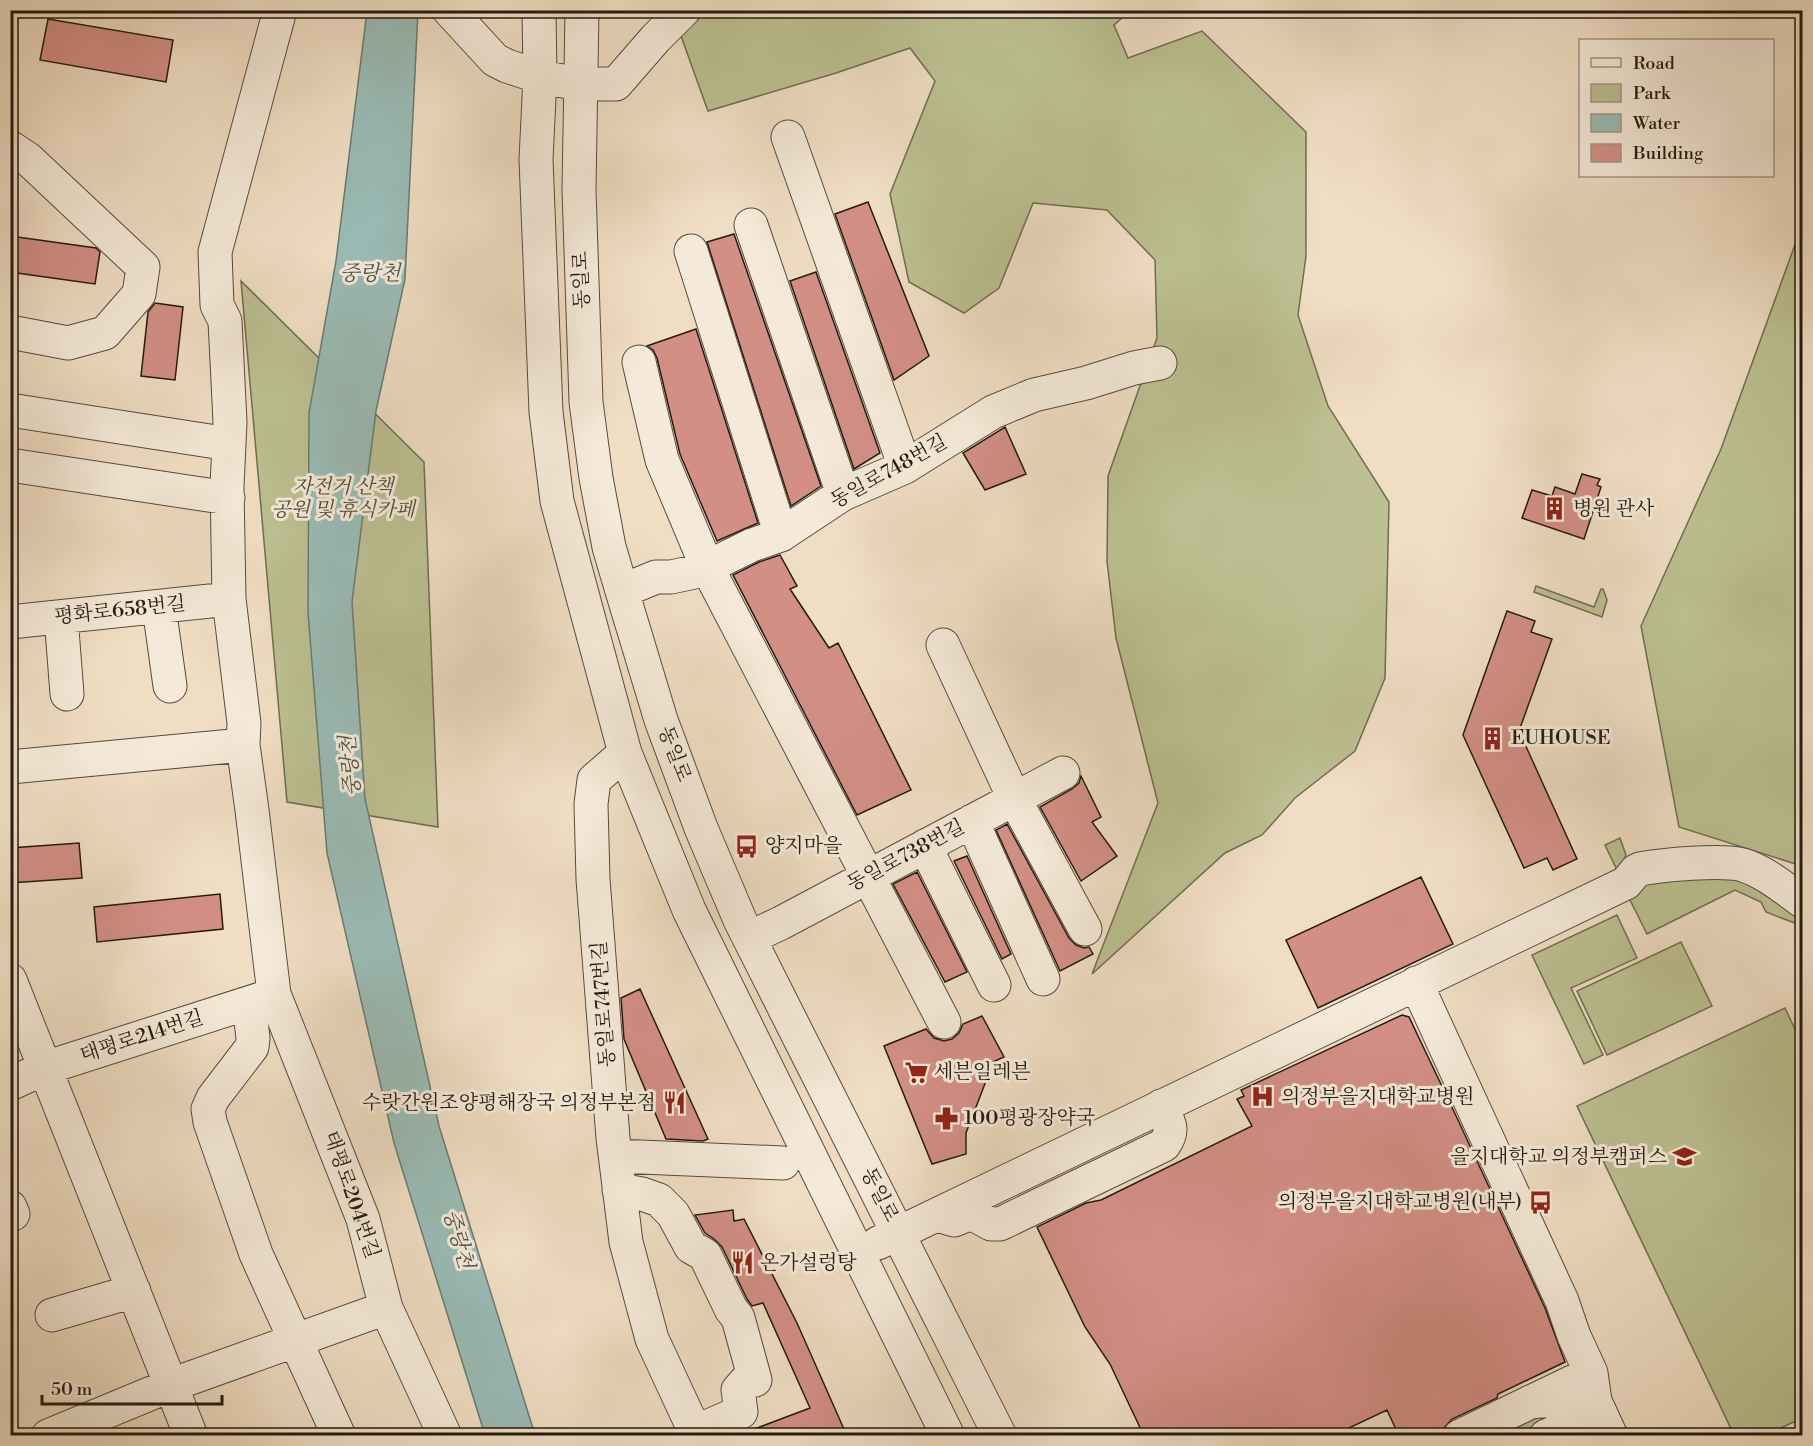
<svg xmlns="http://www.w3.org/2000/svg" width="1813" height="1446" viewBox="0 0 1813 1446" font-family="'Libre Bodoni','Noto Serif KR',serif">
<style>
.green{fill:#bcc092;stroke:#706d52;stroke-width:1.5}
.water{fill:#9abcb6;stroke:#6a7b74;stroke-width:1.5}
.building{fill:#d38f86;stroke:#231a11;stroke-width:1.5}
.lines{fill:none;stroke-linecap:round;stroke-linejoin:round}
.minor-casing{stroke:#564b3e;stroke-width:35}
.minor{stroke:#f5ead9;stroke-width:33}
.labels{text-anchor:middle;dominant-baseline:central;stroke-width:6;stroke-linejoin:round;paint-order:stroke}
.street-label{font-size:20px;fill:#231a11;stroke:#f5ead9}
.park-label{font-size:20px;font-style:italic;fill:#514c38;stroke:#f5ead9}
.poi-label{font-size:20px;fill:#231a11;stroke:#f5ead9;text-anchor:start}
.water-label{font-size:21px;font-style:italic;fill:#4d534b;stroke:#f5ead9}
</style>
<rect width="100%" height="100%" fill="#f0dec4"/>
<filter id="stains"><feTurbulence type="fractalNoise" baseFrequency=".00333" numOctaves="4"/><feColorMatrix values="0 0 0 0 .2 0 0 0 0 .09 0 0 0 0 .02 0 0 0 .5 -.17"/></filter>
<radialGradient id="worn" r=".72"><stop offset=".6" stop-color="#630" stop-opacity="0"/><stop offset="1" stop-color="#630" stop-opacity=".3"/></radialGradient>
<path class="green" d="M 672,11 L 1130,11 L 1114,25 L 1128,58 L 1202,31 L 1306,132 L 1306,256 L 1298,315 L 1328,406 L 1389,502 L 1385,678 L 1355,751 L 1295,798 L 1262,835 L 1225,853 L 1092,974 L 1158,803 L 1116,638 L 1107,561 L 1108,476 L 1157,338 L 1155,260 L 1107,210 L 1033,203 L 999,288 L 964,313 L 909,282 L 890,194 L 935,81 L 910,48 L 836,73 L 708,111 Z
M 1802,238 L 1802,866 L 1679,827 L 1641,626 L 1721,449 L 1797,239 Z
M 241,281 L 424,462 L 438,827 L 287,802 Z
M 1536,586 L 1594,607 L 1601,589 L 1603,589 L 1607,600 L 1602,617 L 1534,592 Z
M 1620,838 L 1626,855 L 1618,872 L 1605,845 Z
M 1725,870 L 1802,909 L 1802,926 L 1766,912 L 1761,902 L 1735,890 L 1647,934 L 1628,896 L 1650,878 Z
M 1617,915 L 1637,958 L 1571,988 L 1603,1055 L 1584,1064 L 1532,955 Z
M 1681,942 L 1712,1006 L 1607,1055 L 1577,991 Z
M 1785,1008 L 1802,1044 L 1802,1418 L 1766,1435 L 1734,1435 L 1577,1106 Z
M 1547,1411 L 1548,1419 L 1516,1435 L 1492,1436 Z"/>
<path class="water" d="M 367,11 L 418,11 L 405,279 L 376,411 L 352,602 L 365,799 L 439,1126 L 535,1435 L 485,1435 L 394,1143 L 327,853 L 308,612 L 309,413 L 336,261 Z"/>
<path class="building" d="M 48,19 L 173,40 L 166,82 L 40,60 Z
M 868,202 L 929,356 L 894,380 L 835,214 Z
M 734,234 L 821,486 L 791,506 L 707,242 Z
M 10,236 L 96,248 L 100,252 L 95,284 L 10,272 Z
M 816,272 L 880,453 L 854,469 L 790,281 Z
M 155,303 L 183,307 L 175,380 L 141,376 L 148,312 Z
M 696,329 L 758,523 L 717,541 L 680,454 L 657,358 L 653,350 L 647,346 Z
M 1005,427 L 1026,474 L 985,490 L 963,453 Z
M 1582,474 L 1600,479 L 1597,485 L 1601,487 L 1584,539 L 1522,518 L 1532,490 L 1552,496 L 1555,487 L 1575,494 Z
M 780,555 L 797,586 L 790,589 L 829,648 L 838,643 L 911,790 L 857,815 L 733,575 L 759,562 Z
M 1507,611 L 1535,621 L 1531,632 L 1552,639 L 1519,731 L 1577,859 L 1553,870 L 1547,858 L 1524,868 L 1463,735 Z
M 1081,776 L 1101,817 L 1092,822 L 1117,856 L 1081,881 L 1040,807 L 1072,789 L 1079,783 Z
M 1007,824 L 1069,938 L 1076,945 L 1084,948 L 1089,947 L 1093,954 L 1060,971 L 996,830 Z
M 79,843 L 82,878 L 10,883 L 10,848 Z
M 967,856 L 1011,954 L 1002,959 L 954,861 Z
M 917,872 L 967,972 L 945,982 L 893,884 Z
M 1421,877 L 1453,944 L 1318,1008 L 1286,940 Z
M 220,894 L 223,929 L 97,942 L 94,907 Z
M 640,989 L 708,1139 L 703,1141 L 666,1139 L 624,1039 L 621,998 Z
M 1402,1015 L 1409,1017 L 1458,1120 L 1545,1308 L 1565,1362 L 1498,1394 L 1497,1398 L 1452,1419 L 1444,1428 L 1431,1436 L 1399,1436 L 1387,1410 L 1332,1436 L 1144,1436 L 1110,1364 L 1085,1327 L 1037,1227 L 1086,1203 L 1101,1200 L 1252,1126 L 1237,1099 L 1244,1096 L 1241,1090 Z
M 982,1016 L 1004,1057 L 982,1067 L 986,1081 L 966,1133 L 966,1154 L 932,1164 L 884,1046 L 926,1029 L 934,1038 L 944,1041 L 952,1039 L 959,1033 L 963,1024 Z
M 733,1210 L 734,1221 L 744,1219 L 797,1323 L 847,1436 L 741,1436 L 741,1434 L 810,1408 L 763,1303 L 752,1306 L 747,1299 L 722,1247 L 714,1239 L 705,1233 L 695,1215 Z"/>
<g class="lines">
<defs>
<path id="minor" d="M 449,10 L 495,60 L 507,66 L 540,77 L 580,84 L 616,84 L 656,38 L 684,10
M 539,10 L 540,77 L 536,159 L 546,412 L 557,501 L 625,753 L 689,910 L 948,1436
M 582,10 L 579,190 L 586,402 L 596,478 L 609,547 L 622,591 L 661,720 L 701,828 L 740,920 L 1000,1436
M 788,137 L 905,467
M 10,147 L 28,159 L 143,267 L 139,294 L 105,333 L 68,343 L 10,332
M 751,225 L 843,494
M 691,251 L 781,535
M 639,362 L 662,460 L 707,567 L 944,1022
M 10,410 L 229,444
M 10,465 L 228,498
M 622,591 L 656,577 L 671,577 L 699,571 L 752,545 L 781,535 L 843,494 L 905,467 L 993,412 L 1034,395 L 1086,383 L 1134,368 L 1160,363
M 159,607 L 170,686
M 61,617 L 67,694
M 10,622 L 229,599
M 943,645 L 1014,798 L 1085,929
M 625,753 L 594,780 L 591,804 L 593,879 L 613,1138 L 626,1242 L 652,1339 L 697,1436
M 10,767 L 243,745
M 972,821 L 1043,979
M 925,846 L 994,985
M 749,938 L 781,923 L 1063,773
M 10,980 L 191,1436
M 1416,983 L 1562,1301 L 1574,1336 L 1591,1373 L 1595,1401 L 1611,1436
M 249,1003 L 253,1038 L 252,1047 L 213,1098 L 208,1109 L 210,1122 L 256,1254 L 339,1436
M 10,1084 L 45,1068 L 270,996
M 617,1156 L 783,1163
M 619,1190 L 642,1194 L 659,1200 L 673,1214 L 691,1247 L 705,1255 L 731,1309 L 738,1318 L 755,1380 L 745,1382 L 738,1390 L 741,1412 L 695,1432
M 10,1207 L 13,1214
M 941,1216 L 954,1220 L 971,1213 L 991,1224 L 1000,1224 L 1164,1145 C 1175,1129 1169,1123 1161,1106
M 878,1243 L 1626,883 L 1636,871 L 1640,869 C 1662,865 1722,859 1743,865 C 1765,872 1784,888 1802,901
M 386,1308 L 445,1436
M 52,1315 L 134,1291
M 1530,1402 C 1563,1398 1573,1405 1586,1436
M 48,1436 L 171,1385 L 386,1308 L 363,1219 L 274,994 L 252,810 L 243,745 L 244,723 L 229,599 L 227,487 L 230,422 L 225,321 L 217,305 L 215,252 L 280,10
M 1460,1436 L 1591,1373
M 1546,1436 L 1561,1430 L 1572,1436"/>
</defs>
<use href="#minor" class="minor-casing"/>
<use href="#minor" class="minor"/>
</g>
<defs>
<symbol id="building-bare" viewBox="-9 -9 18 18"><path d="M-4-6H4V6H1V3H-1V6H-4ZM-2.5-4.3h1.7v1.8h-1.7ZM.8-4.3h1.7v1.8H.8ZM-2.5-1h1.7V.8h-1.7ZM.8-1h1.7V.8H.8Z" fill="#8f2418" stroke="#f5ead9" stroke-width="2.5" paint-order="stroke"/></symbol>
<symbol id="bus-bare" viewBox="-9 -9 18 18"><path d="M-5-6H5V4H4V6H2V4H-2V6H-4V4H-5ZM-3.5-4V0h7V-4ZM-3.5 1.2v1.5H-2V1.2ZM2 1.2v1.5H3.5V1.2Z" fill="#8f2418" stroke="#f5ead9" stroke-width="2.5" paint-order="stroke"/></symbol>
<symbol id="supermarket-bare" viewBox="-9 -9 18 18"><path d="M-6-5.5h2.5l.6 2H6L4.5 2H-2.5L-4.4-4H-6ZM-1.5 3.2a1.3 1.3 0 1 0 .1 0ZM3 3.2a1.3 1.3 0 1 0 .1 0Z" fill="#8f2418" stroke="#f5ead9" stroke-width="2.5" paint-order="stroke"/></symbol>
<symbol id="hospital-bare" viewBox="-9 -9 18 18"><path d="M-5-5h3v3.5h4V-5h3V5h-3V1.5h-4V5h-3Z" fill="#8f2418" stroke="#f5ead9" stroke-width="2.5" paint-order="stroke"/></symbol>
<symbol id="restaurant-bare" viewBox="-9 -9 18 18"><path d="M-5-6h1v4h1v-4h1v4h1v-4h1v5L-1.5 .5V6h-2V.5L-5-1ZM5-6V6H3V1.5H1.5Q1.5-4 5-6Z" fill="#8f2418" stroke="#f5ead9" stroke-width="2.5" paint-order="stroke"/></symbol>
<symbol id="pharmacy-bare" viewBox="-9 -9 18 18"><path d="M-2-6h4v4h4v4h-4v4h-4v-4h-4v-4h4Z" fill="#8f2418" stroke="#f5ead9" stroke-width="2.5" paint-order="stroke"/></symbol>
<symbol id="university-bare" viewBox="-9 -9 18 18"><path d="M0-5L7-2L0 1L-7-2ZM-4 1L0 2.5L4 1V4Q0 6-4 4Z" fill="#8f2418" stroke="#f5ead9" stroke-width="2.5" paint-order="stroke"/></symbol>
</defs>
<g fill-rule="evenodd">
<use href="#building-bare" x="1538" y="492" width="33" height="33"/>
<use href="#building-bare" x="1476" y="722" width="33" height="33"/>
<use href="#bus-bare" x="730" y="830" width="33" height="33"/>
<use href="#supermarket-bare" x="900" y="1056" width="33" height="33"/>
<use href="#hospital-bare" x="1246" y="1080" width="33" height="33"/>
<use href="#restaurant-bare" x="658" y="1086" width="33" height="33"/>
<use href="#pharmacy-bare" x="930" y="1102" width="33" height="33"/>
<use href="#university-bare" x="1668" y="1140" width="33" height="33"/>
<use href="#bus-bare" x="1524" y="1186" width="33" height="33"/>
<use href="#restaurant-bare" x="726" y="1246" width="33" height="33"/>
</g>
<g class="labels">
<g class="street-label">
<text transform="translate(582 280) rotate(-92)">동일로</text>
<text transform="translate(889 472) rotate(-29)">동일로748번길</text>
<text transform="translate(120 611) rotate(-6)">평화로658번길</text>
<text transform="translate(674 754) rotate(69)">동일로</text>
<text transform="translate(906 856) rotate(-28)">동일로738번길</text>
<text transform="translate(604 1004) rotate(-94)">동일로747번길</text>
<text transform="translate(142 1037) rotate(-18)">태평로214번길</text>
<text transform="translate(351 1195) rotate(71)">태평로204번길</text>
<text transform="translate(879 1195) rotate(63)">동일로</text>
</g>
<g class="park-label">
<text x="343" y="487">자전거 산책<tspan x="343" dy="23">공원 및 휴식카페</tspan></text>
</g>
<g class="poi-label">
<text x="1573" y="509">병원 관사</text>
<text x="1511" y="738">EUHOUSE</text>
<text x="765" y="846">양지마을</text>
<text x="934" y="1072">세븐일레븐</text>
<text x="1281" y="1097">의정부을지대학교병원</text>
<text x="656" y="1103" text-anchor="end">수랏간원조양평해장국 의정부본점</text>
<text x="964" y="1118">100평광장약국</text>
<text x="1667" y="1157" text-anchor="end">을지대학교 의정부캠퍼스</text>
<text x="1522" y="1202" text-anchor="end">의정부을지대학교병원(내부)</text>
<text x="760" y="1263">온가설렁탕</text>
</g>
<g class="water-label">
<text x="370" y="274">중랑천</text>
<text transform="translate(351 766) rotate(-95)">중랑천</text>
<text transform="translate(458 1239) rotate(74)">중랑천</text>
</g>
</g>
<rect width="1813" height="1446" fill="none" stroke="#f0dec4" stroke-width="36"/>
<rect x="12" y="12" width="1789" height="1422" fill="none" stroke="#231a11" stroke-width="3"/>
<rect x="18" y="18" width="1777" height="1410" fill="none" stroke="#231a11" stroke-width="1.5"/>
<rect x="1579" y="39" width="195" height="138" fill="#f5ead9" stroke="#a19789" stroke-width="1.5"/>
<rect x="1591" y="58" width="30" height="9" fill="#f5ead9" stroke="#a19789" stroke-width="1.5"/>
<text x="1633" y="69" font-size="18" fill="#231a11">Road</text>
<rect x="1591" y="84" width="30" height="18" fill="#bcc092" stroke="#a19789" stroke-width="1.5"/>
<text x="1633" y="99" font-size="18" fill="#231a11">Park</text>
<rect x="1591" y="114" width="30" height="18" fill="#9abcb6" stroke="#a19789" stroke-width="1.5"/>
<text x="1633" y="129" font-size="18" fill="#231a11">Water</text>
<rect x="1591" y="144" width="30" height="18" fill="#d38f86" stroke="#a19789" stroke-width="1.5"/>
<text x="1633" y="159" font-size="18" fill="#231a11">Building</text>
<path d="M42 1395v9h180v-9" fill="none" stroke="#231a11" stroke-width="3"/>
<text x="51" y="1395" font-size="18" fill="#231a11" stroke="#f5ead9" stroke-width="4.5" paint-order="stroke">50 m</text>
<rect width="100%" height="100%" filter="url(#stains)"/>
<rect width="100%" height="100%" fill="url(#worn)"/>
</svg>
